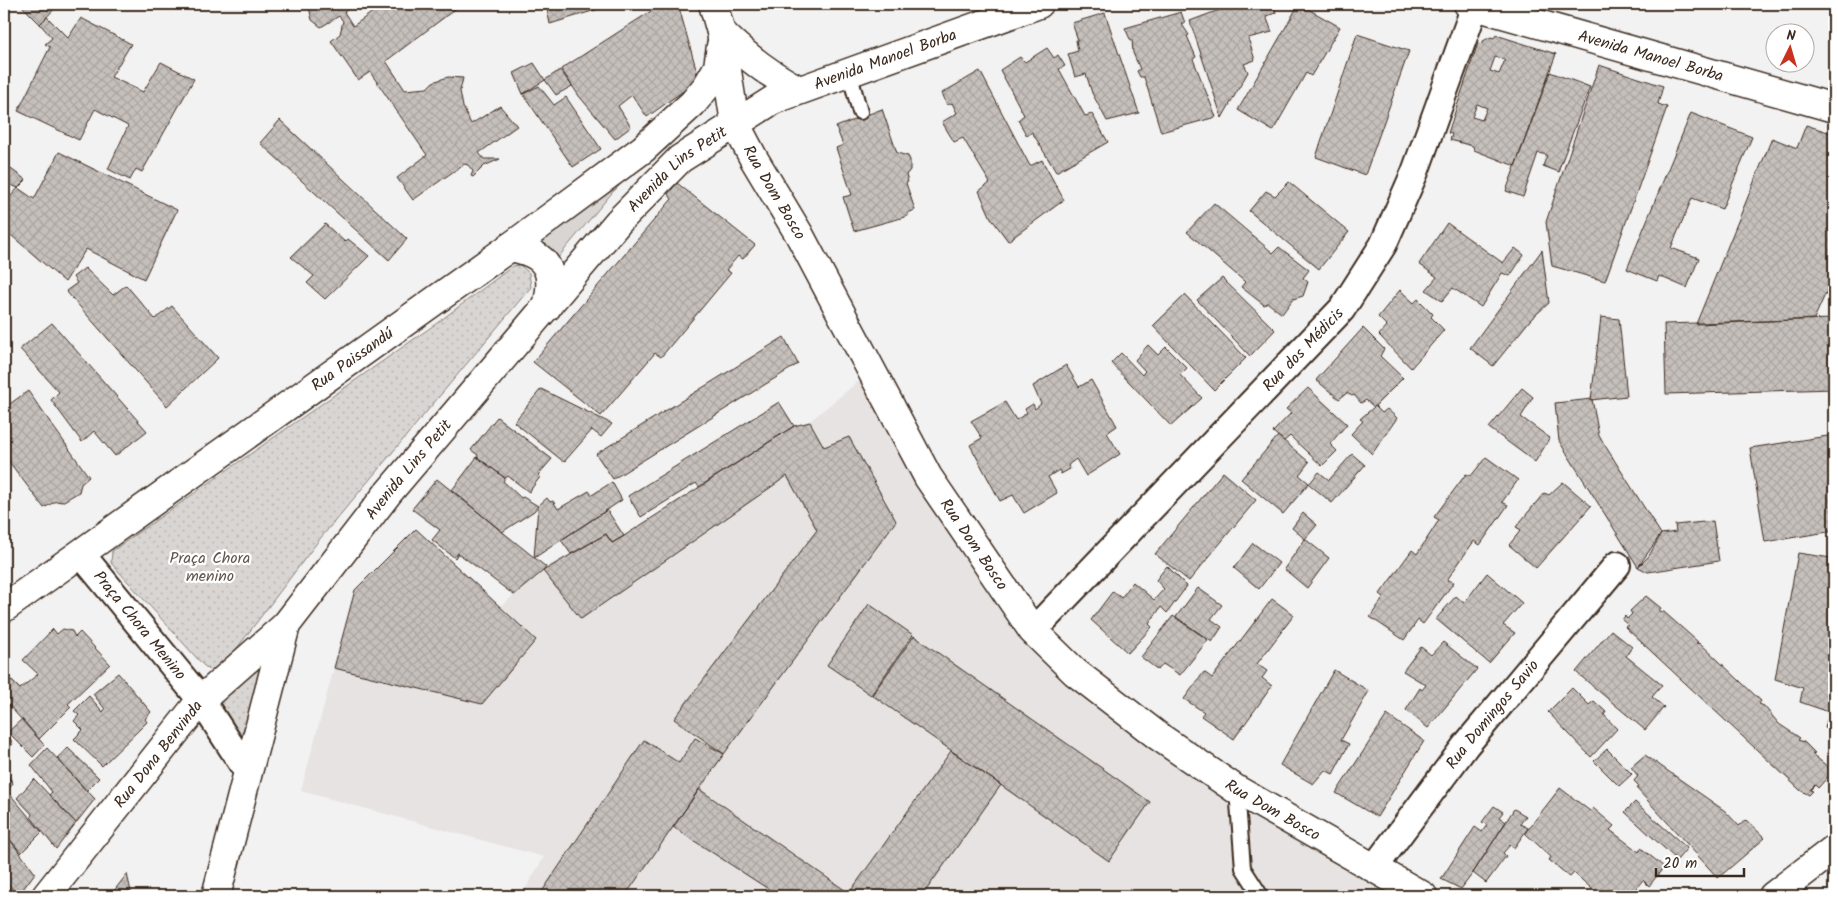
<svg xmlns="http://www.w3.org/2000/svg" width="1838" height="900" viewBox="0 0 1838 900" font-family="Kalam,sans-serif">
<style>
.built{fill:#e6e3e2}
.grass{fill:#d8d5d2;stroke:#8a8078}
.park{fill:url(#park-dots);stroke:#8a8078}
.building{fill:url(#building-cross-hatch);stroke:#3b2a1e;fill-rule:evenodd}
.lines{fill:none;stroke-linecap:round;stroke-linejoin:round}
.lane-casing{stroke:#3b2a1e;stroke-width:18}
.street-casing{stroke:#3b2a1e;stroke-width:30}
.secondary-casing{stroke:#3b2a1e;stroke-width:31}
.lane{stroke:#fff;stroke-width:14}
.street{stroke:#fff;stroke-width:26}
.secondary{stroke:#fff;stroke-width:28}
.labels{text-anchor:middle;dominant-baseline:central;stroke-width:4.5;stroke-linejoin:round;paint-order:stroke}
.street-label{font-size:16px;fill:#3b2a1e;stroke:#fff}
.park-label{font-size:16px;fill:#62554b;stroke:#fff}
</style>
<defs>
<pattern id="park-dots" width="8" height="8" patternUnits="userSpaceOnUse" patternTransform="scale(1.25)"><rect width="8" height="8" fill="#d8d5d2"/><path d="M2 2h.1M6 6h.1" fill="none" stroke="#bab7b4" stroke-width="1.8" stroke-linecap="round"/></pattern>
<pattern id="building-cross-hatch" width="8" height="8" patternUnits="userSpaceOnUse" patternTransform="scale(1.25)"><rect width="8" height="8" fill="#c6c0bd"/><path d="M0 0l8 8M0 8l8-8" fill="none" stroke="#aba5a2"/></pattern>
</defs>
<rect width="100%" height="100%" fill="#f3f2f2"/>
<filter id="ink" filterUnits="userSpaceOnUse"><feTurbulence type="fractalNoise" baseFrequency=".02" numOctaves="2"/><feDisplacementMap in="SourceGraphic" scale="10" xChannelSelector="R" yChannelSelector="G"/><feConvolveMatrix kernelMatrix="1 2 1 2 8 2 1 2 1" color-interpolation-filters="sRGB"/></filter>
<g filter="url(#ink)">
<path class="built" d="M 871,371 L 1075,672 L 1423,896 L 521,896 L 544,857 L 301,791 L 334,668 L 482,703 L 536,640 L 500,607 L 546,567 L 606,534 L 612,542 L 624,536 L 794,426 L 810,421 Z"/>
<path class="grass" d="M 666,144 L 667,148 L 631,174 L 611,194 L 556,260 L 550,260 L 538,239 Z"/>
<path class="park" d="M 520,265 L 529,273 L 531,287 L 319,540 L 228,660 L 216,671 L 211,671 L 203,665 L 111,563 L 112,551 L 437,323 L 513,266 Z
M 257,668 L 260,672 L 241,739 L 209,702 L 220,698 L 247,678 L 248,673 Z"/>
<path class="building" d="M 20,4 L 59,4 L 40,24 Z
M 317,4 L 354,4 L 344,12 L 353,26 L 384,4 L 462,4 L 386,61 L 405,90 L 427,88 L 433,82 L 448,77 L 463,78 L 460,91 L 463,107 L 471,124 L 500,106 L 517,126 L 479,153 L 484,159 L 500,159 L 484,166 L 473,177 L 471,176 L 473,171 L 468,165 L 464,164 L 413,200 L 397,178 L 427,155 L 370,72 L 358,80 L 331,41 L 340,34 L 343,21 L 339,16 L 321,27 L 312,20 L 309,7 Z
M 546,4 L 601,4 L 602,8 L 550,24 Z
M 662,4 L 678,4 L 697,72 L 693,84 L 647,117 L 632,95 L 618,106 L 631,127 L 615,139 L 579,96 L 561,69 Z
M 1226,4 L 1273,4 L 1276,13 L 1266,16 L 1272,32 L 1248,38 L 1255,60 L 1244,64 L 1248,72 L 1222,118 L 1190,21 L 1227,7 Z
M 1299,4 L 1340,27 L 1311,76 L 1306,73 L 1273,131 L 1238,110 Z
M 1181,12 L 1185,23 L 1181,23 L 1189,35 L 1187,36 L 1196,57 L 1193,59 L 1216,117 L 1161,132 L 1144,77 L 1140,77 L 1137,71 L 1140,69 L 1133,53 L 1132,40 L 1130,39 L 1125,28 Z
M 1105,13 L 1139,113 L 1107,121 L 1092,93 L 1086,74 L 1075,77 L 1068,54 L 1078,51 L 1076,40 L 1078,40 L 1072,23 Z
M 47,17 L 68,38 L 81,18 L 131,44 L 111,77 L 143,92 L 161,62 L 194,79 L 142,172 L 136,169 L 130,180 L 108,169 L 128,126 L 95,109 L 79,140 L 18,111 L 50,47 L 45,44 L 52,38 L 40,24 Z
M 1357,34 L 1409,51 L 1365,175 L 1316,157 Z
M 1496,35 L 1556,54 L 1515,166 L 1474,150 L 1473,146 L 1450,140 L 1452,134 L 1448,133 L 1478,43 L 1483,44 L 1483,41 L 1491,37 L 1494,38 ZM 1495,57 L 1505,60 L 1499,74 L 1490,71 ZM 1477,104 L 1487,108 L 1482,120 L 1472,117 Z
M 1047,48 L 1054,58 L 1058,55 L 1065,66 L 1059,69 L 1085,116 L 1092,114 L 1108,142 L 1056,172 L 1032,132 L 1027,136 L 1018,120 L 1024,115 L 1000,70 L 1020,57 L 1025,62 Z
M 534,63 L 545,80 L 523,94 L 514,73 Z
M 1599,65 L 1663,86 L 1658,104 L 1667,107 L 1605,281 L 1552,266 L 1546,222 Z
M 560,70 L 572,86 L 556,95 L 545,80 Z
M 980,71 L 1030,166 L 1042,160 L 1064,200 L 1008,241 L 991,218 L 979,191 L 990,183 L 963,138 L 954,142 L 942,122 L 957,113 L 952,103 L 947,105 L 942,93 Z
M 1550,72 L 1590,87 L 1559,169 L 1560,171 L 1559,172 L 1543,166 L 1547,155 L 1538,153 L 1523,197 L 1506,191 Z
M 539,86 L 554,105 L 566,97 L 601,149 L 573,167 L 523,94 Z
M 882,109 L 897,153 L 908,156 L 910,160 L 910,170 L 906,175 L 908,182 L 906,183 L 915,210 L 908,213 L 908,216 L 854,231 L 843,197 L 852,195 L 836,148 L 843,145 L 836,127 Z
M 1691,113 L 1752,137 L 1722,209 L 1692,198 L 1671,248 L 1699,258 L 1687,288 L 1659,276 L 1657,281 L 1627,269 Z
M 280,120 L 407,239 L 389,260 L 260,143 Z
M 1806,125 L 1834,134 L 1834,275 L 1814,319 L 1696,324 L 1772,138 L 1797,148 Z
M 59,152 L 177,210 L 144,279 L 86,249 L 65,282 L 4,229 L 4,204 L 18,188 L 34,199 Z
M 4,164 L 26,180 L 18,188 L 4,182 Z
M 1289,182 L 1349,232 L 1319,269 L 1249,211 L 1266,191 L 1275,196 Z
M 677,183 L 755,245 L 743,259 L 738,256 L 726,270 L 731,273 L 661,357 L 655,353 L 601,416 L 533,362 L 672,199 L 668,194 Z
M 1214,203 L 1273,253 L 1279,247 L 1309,270 L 1303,278 L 1308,282 L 1303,296 L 1293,299 L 1282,314 L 1268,303 L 1264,305 L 1241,287 L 1245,282 L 1187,232 Z
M 1447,223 L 1503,263 L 1515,248 L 1524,255 L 1510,276 L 1502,273 L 1481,307 L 1453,288 L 1442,301 L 1426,290 L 1437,277 L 1419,264 Z
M 325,224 L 345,242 L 348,239 L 369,256 L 325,299 L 307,283 L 314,276 L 291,257 Z
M 1542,250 L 1549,303 L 1531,319 L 1493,366 L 1470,348 Z
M 85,268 L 113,295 L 126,285 L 155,319 L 172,306 L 218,358 L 167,406 L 66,291 L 77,283 L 73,277 Z
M 1222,278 L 1275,330 L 1250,356 L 1197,300 Z
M 1400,290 L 1414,303 L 1418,299 L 1433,314 L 1431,317 L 1444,330 L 1411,368 L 1379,335 L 1387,326 L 1378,317 Z
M 1185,295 L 1246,358 L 1214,390 L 1153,326 Z
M 1601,317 L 1619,319 L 1627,396 L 1591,400 Z
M 1834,319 L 1834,389 L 1666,394 L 1664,324 Z
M 52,323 L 147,431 L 115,456 L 94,431 L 82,442 L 51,400 L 59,392 L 20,349 Z
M 1363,328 L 1384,349 L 1380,356 L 1403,378 L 1374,407 L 1366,400 L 1361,403 L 1354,395 L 1352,396 L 1347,393 L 1339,399 L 1316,380 Z
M 784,337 L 798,364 L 613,479 L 596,454 Z
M 1148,345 L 1158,355 L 1166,347 L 1187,368 L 1180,375 L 1202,398 L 1171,426 L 1111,363 L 1121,353 L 1142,375 L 1145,371 L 1135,360 Z
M 1066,365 L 1079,387 L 1091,380 L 1117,426 L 1107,433 L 1120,454 L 1086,476 L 1076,459 L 1068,465 L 1070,469 L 1061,474 L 1059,470 L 1048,477 L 1057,493 L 1024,513 L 1013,495 L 1000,501 L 970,445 L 982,438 L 971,421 L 1005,402 L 1016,420 L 1027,413 L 1025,409 L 1033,404 L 1035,409 L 1041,404 L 1033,386 Z
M 1308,388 L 1347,424 L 1330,444 L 1337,451 L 1322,466 L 1290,436 L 1284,441 L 1273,432 L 1291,413 L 1286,409 Z
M 1522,388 L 1533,397 L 1521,417 L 1550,438 L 1535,462 L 1489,428 Z
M 541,389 L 612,424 L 601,437 L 592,430 L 564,462 L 514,422 Z
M 28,391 L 89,477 L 81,484 L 79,492 L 62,502 L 56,501 L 44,508 L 4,455 L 4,408 Z
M 1592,399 L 1599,436 L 1661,534 L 1649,556 L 1638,567 L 1559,441 L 1555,403 Z
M 779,402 L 794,426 L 699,487 L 696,483 L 641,517 L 628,496 Z
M 1375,406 L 1382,413 L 1387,409 L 1397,418 L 1372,454 L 1351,434 L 1363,421 L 1360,419 Z
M 497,417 L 552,459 L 538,475 L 540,477 L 529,492 L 508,476 L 505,478 L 477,457 L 478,455 L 471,450 Z
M 810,422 L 824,447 L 849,437 L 896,521 L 724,754 L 674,719 L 817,530 L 787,476 L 581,619 L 543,571 L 606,534 L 612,543 L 624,536 L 794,426 Z
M 1834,435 L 1834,531 L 1765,542 L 1750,448 Z
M 1278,436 L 1309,462 L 1299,475 L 1309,483 L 1283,514 L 1241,479 Z
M 1352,454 L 1365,465 L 1332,503 L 1309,484 L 1319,472 L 1329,480 Z
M 477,457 L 505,478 L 503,481 L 521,498 L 523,497 L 538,506 L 534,511 L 502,532 L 452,490 Z
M 1486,457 L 1518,480 L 1502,502 L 1508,505 L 1480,545 L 1474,541 L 1447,580 L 1454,582 L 1423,624 L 1418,620 L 1404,640 L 1370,617 L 1384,597 L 1380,594 L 1412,550 L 1417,554 L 1439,520 L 1434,517 L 1466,474 L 1471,476 Z
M 1223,472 L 1256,500 L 1189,581 L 1155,554 Z
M 437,479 L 546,567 L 543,571 L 514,595 L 458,553 L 455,558 L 432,540 L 440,530 L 412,509 Z
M 612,482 L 622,500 L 534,558 L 538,506 L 547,498 L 550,502 L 553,501 L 558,509 L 589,491 L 592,495 Z
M 1563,482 L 1591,506 L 1536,568 L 1509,545 L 1521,530 L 1516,527 L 1544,493 L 1549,495 Z
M 607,510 L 624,536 L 612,543 L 606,534 L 571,554 L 561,540 Z
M 1303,513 L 1317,525 L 1305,539 L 1292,528 Z
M 1713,521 L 1719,561 L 1648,572 L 1638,567 L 1661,534 L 1676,532 L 1675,525 Z
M 416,529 L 536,640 L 482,704 L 334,668 L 355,590 Z
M 1305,539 L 1329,558 L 1307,588 L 1284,569 Z
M 1253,543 L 1279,563 L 1259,589 L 1234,568 Z
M 1833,550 L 1834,675 L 1830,674 L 1828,680 L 1834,685 L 1834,731 L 1825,728 L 1829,712 L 1800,702 L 1803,688 L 1775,679 L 1798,553 L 1831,558 Z
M 1167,566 L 1187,586 L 1167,613 L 1161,607 L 1149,624 L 1152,627 L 1128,653 L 1091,620 L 1113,591 L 1121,598 L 1133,582 L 1154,600 L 1164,589 L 1156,580 Z
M 1487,573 L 1522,603 L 1503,625 L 1515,633 L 1489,663 L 1436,619 L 1456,596 L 1464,603 Z
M 1198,588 L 1222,605 L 1211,619 L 1222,627 L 1212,642 L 1176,617 Z
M 1646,596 L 1661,608 L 1659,611 L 1664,612 L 1698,642 L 1696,643 L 1701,644 L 1761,701 L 1759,704 L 1764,706 L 1779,724 L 1800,738 L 1798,740 L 1804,742 L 1815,753 L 1812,754 L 1833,771 L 1818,788 L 1815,785 L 1810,790 L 1813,791 L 1809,795 L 1800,790 L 1625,627 L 1628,625 L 1622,620 L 1625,616 L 1627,619 L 1632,614 L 1630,611 Z
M 1272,599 L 1294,615 L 1257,664 L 1267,671 L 1262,678 L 1272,686 L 1234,739 L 1201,716 L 1204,712 L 1184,699 L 1204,672 L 1212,678 Z
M 869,604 L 913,635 L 871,695 L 827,665 Z
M 1173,616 L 1208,640 L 1180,675 L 1163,664 L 1158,670 L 1141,657 Z
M 53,629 L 57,634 L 63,629 L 72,631 L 75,637 L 80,632 L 110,664 L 68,704 L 71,707 L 39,739 L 4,700 L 4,673 L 20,689 L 38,674 L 23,660 Z
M 1611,630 L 1632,647 L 1626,656 L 1662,685 L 1652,697 L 1664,707 L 1645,730 L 1576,672 Z
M 914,636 L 1150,802 L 1109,861 L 872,695 Z
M 1443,642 L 1477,669 L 1428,728 L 1406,710 L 1420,688 L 1422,690 L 1426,685 L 1403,671 L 1421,647 L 1431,655 Z
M 1334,670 L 1369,691 L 1341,740 L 1349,744 L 1333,774 L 1325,770 L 1313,784 L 1280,765 Z
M 118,673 L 151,712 L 145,719 L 147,722 L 102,766 L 74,739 L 83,730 L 74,721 L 79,715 L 74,711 L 89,696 L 103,712 L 105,709 L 93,694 Z
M 1572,688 L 1589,705 L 1594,701 L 1606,712 L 1604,715 L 1617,729 L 1591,757 L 1548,712 Z
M 1387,715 L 1424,741 L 1377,817 L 1336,793 Z
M 22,719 L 44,745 L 33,757 L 8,732 Z
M 6,732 L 13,744 L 4,751 L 4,733 Z
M 695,738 L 724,754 L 625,896 L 539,896 L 644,740 L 679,763 Z
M 47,748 L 95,799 L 76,823 L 49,795 L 52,792 L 31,765 Z
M 68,748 L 99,778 L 86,791 L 57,758 Z
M 1607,749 L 1632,774 L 1619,786 L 1594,761 Z
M 951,751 L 1001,785 L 922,896 L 847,896 Z
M 1645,755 L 1725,811 L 1739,826 L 1746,820 L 1765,838 L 1718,878 L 1637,789 L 1639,786 L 1634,781 L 1638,776 L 1631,767 Z
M 4,769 L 13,783 L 4,796 Z
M 34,779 L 76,823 L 56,849 L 31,817 L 32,814 L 17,798 Z
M 1560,788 L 1590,811 L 1593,808 L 1614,826 L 1610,830 L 1639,852 L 1641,848 L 1664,867 L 1649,886 L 1643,880 L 1630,895 L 1632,896 L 1600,896 L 1574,873 L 1570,877 L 1549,860 L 1551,857 L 1525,833 Z
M 699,789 L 849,893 L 847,896 L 779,896 L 673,827 Z
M 8,792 L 42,832 L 21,853 L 4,832 L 4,808 L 7,806 L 4,797 Z
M 1635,802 L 1687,848 L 1677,860 L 1625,812 Z
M 1494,806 L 1503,812 L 1499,817 L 1506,822 L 1473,873 L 1461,889 L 1441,879 L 1475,827 L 1482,832 L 1487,825 L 1482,822 Z
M 1514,809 L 1526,816 L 1520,824 L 1528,828 L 1514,848 L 1510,845 L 1503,853 L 1506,856 L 1486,883 L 1473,873 Z
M 4,832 L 35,873 L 18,896 L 4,878 Z
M 127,874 L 132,896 L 110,896 Z
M 4,881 L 16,896 L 4,896 Z"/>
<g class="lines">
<defs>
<path id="lane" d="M 849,72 L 860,112
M 1237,790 L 1243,868 L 1261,896"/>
<g id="street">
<path id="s1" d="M 82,555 L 201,700 L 247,771"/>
<path id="s2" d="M 1033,631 L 1342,309 L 1383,245 L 1415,172 L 1475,6"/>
<path id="s3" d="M 1374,868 L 1466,745 L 1617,565"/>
</g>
<g id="secondary">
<path id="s4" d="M 713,4 L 721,32 L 735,123 L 754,159 L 799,234 L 928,477 L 1033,631 L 1075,672 L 1158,736 L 1237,790 L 1423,896"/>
<path id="s5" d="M 1468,4 L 1834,108"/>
<path d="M 721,32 C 745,56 768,74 799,90"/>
<path d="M 510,247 C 548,254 556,270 547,307"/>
<path id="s6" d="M 4,608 L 517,242 L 643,149 L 693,103 L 707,86 L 718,67 L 721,46"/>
<path id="s7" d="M 46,896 L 201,700 L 286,625"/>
<path id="s8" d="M 216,896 L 286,625 L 388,493 L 619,221 L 680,159 L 773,100 L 1039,4"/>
<path d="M 1773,896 L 1834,849"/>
</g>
</defs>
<use href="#lane" class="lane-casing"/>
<use href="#street" class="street-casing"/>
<use href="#secondary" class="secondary-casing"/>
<use href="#lane" class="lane"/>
<use href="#street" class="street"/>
<use href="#secondary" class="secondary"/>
</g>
</g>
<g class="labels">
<g class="street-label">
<text stroke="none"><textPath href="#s5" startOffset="190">Avenida Manoel Borba</textPath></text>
<text stroke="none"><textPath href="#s8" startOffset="1120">Avenida Manoel Borba</textPath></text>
<text stroke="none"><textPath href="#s8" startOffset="882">Avenida Lins Petit</textPath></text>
<text stroke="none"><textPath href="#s4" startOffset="201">Rua Dom Bosco</textPath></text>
<text stroke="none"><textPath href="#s2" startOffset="390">Rua dos Médicis</textPath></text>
<text stroke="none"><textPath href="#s6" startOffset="428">Rua Paissandú</textPath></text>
<text stroke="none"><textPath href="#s8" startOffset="478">Avenida Lins Petit</textPath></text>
<text stroke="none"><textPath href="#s4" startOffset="606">Rua Dom Bosco</textPath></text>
<text stroke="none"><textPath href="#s1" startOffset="91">Praça Chora Menino</textPath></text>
<text stroke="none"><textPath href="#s3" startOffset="194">Rua Domingos Savio</textPath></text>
<text stroke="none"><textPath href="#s7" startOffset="181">Rua Dona Benvinda</textPath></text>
<text stroke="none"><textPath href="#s4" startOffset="1011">Rua Dom Bosco</textPath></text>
</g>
<g class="park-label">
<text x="210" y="558">Praça Chora<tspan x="210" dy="18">menino</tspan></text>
</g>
</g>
<rect width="1838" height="900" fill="none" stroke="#fff" stroke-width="20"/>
<rect x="10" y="10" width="1818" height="880" fill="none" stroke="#3b2a1e" stroke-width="2" filter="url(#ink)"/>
<g transform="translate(1790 48) rotate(5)"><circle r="24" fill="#ffffff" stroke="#b1aaa5"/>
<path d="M0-4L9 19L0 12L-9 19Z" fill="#c8321e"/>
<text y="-8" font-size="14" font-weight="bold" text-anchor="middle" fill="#3b2a1e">N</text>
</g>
<path d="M1656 868v8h88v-8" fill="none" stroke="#3b2a1e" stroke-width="2.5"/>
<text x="1663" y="868" font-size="15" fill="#3b2a1e" stroke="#ffffff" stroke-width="4" paint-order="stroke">20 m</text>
</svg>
